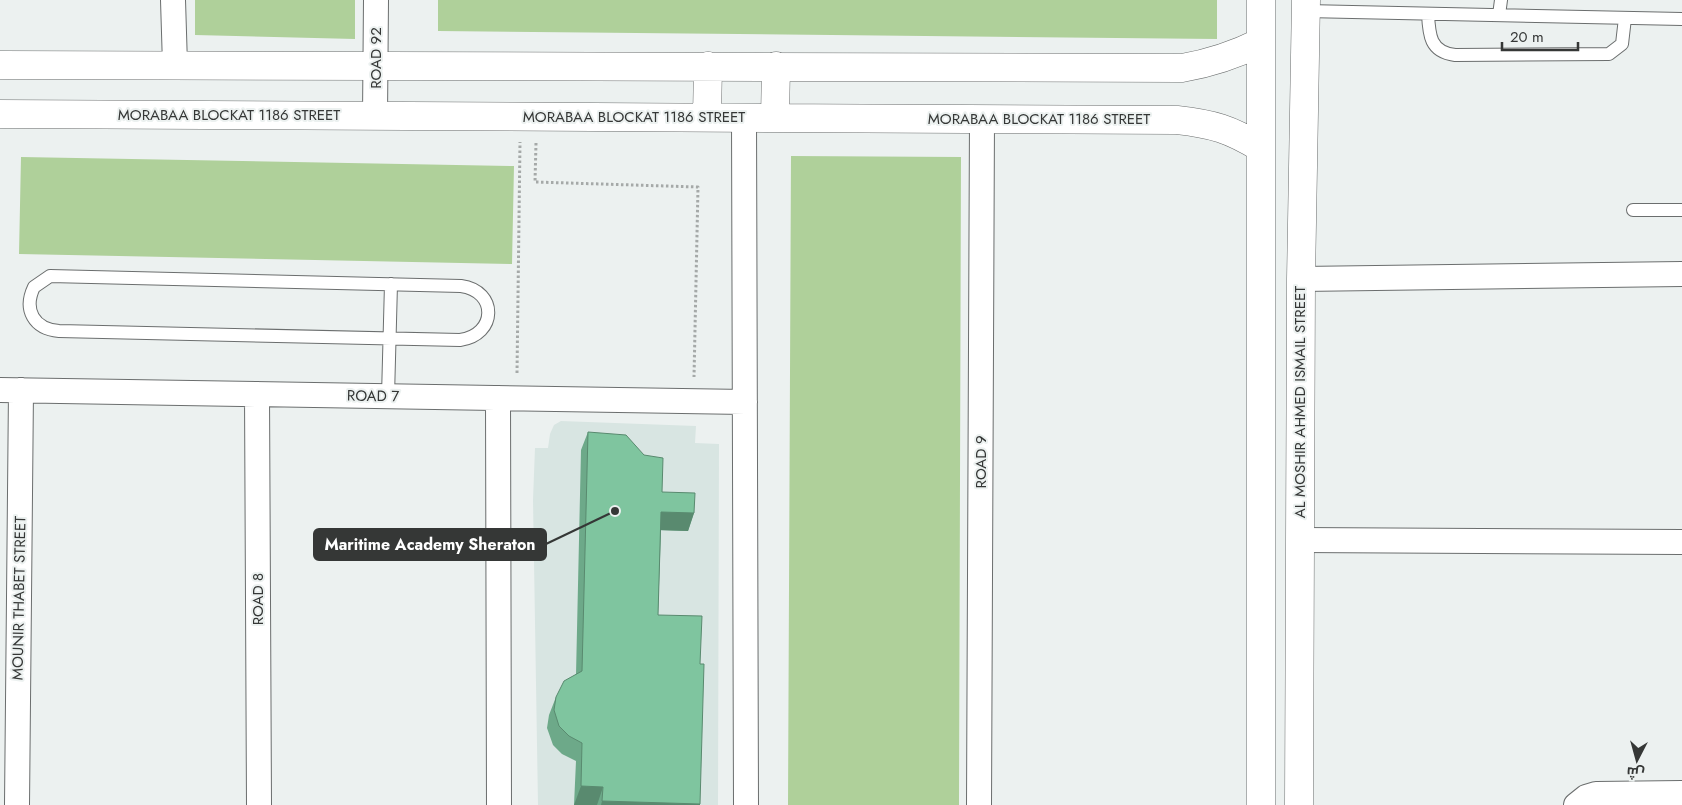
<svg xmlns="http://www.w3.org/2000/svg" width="1682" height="805" viewBox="0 0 1682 805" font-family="Jost,Cairo,sans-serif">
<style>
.built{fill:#d8e5e2}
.green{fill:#afd09a}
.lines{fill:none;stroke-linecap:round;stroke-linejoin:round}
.lane-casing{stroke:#6b6e6e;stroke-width:14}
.street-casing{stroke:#6b6e6e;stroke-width:26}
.secondary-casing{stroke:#6b6e6e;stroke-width:29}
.path{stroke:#a5a9a8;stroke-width:3;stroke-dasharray:2.5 2.5;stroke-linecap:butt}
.lane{stroke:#fff;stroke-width:12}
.street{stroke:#fff;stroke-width:24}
.secondary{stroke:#fff;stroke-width:28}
.wall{fill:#6da989}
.shaded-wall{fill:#598a6f}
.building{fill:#7fc59f;stroke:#598a6f}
.labels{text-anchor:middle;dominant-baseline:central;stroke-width:4;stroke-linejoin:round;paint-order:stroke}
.street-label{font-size:15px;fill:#353736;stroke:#ecf1f0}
.leader{fill:none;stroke:#353736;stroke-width:2}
.callout-dot{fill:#353736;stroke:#ecf1f0;stroke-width:2}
.callout{fill:#353736;stroke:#353736;stroke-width:2}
.callout-label{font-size:16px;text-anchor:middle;font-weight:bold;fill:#fff}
</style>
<rect width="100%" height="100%" fill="#ecf1f0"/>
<path class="built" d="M 561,421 L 696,426 L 695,443 L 719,444 L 718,805 L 538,805 L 533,500 L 535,448 L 548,448 L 550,434 L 554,425 Z"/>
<path class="green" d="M 195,0 L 355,0 L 355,39 L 195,35 Z
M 438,0 L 1217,0 L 1217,39 L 438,31 Z
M 791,156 L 961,157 L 959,805 L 788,805 Z
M 21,157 L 514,166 L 512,264 L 19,254 Z"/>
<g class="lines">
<defs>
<path id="lane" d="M 1306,11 L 1682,19
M 1428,14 C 1429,35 1430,52 1455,55 L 1609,54 L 1622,44 L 1625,18
M 1499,15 L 1501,0
M 1633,210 L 1682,210
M 50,276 L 461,286 C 498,291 497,335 460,340 L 59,331 C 34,329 23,310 34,287 Z
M 388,396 L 391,284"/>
<path id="street" d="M 173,0 L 175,65
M 375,116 L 376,0
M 744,117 L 746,805
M 1301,279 L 1682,274
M 0,390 L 745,402
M 257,394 L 259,805
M 498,398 L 499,805
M 1300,540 L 1682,542
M 17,805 L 21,390
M 979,805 L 982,119
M 1576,805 L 1586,797 L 1596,794 L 1682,793"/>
<path id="secondary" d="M 0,65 L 1182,68 C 1211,63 1235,55 1261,42
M 0,114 L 1177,120 C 1213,124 1230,129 1261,148
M 707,117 L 708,66
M 775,118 L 776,66
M 1261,805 L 1261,0
M 1299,805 L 1301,279 L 1306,0"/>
</defs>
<use href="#lane" class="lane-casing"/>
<use href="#street" class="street-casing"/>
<use href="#secondary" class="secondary-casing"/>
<path class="path" d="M 536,143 L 535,182 L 698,187 L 694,377
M 517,373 L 520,142"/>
<use href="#lane" class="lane"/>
<use href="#street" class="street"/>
<use href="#secondary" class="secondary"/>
</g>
<path class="wall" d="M 588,432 L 662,492 L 694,513 L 688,531 L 661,530 L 658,615 L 700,664 L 700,805 L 574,805 L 576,761 L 562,754 L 553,745 L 547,728 L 549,715 L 556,697 L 576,675 L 581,450 Z"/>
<path class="shaded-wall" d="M 661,512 L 694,513 L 688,531 L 655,530 Z
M 581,786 L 603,787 L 597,805 L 574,805 Z
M 602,801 L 700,804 L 700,805 L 601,805 Z"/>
<path class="building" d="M 588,432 L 626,435 L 644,455 L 663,458 L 662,492 L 695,493 L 694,513 L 661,512 L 658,615 L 702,616 L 700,664 L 704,664 L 700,804 L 602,801 L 603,787 L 581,786 L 582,743 L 569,736 L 559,726 L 554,710 L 556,697 L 564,681 L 582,671 Z"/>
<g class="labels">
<g class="street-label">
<text transform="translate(376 58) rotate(-90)">ROAD 92</text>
<text x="229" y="115">MORABAA BLOCKAT 1186 STREET</text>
<text x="634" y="117">MORABAA BLOCKAT 1186 STREET</text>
<text x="1039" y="119">MORABAA BLOCKAT 1186 STREET</text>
<text transform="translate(373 396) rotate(1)">ROAD 7</text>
<text transform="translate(1300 402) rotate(-90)">AL MOSHIR AHMED ISMAIL STREET</text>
<text transform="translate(981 462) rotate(-90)">ROAD 9</text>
<text transform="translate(19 598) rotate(-89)">MOUNIR THABET STREET</text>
<text transform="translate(258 599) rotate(-90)">ROAD 8</text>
</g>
</g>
<path class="leader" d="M615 511L546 544"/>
<circle class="callout-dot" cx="615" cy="511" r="5"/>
<rect class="callout" x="314" y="529" width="232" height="31" rx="5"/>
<g class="callout-label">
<text x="430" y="550">Maritime Academy Sheraton</text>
</g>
<g transform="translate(1637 760) rotate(186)" stroke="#ecf1f0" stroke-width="4" paint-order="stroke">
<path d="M0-4L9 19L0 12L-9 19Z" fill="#353736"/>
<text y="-8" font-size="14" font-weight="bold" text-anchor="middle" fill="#353736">ش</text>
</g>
<path d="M1502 42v8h76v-8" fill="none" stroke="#353736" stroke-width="2.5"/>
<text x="1510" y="42" font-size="15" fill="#353736" stroke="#ecf1f0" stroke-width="4" paint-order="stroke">20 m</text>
</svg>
